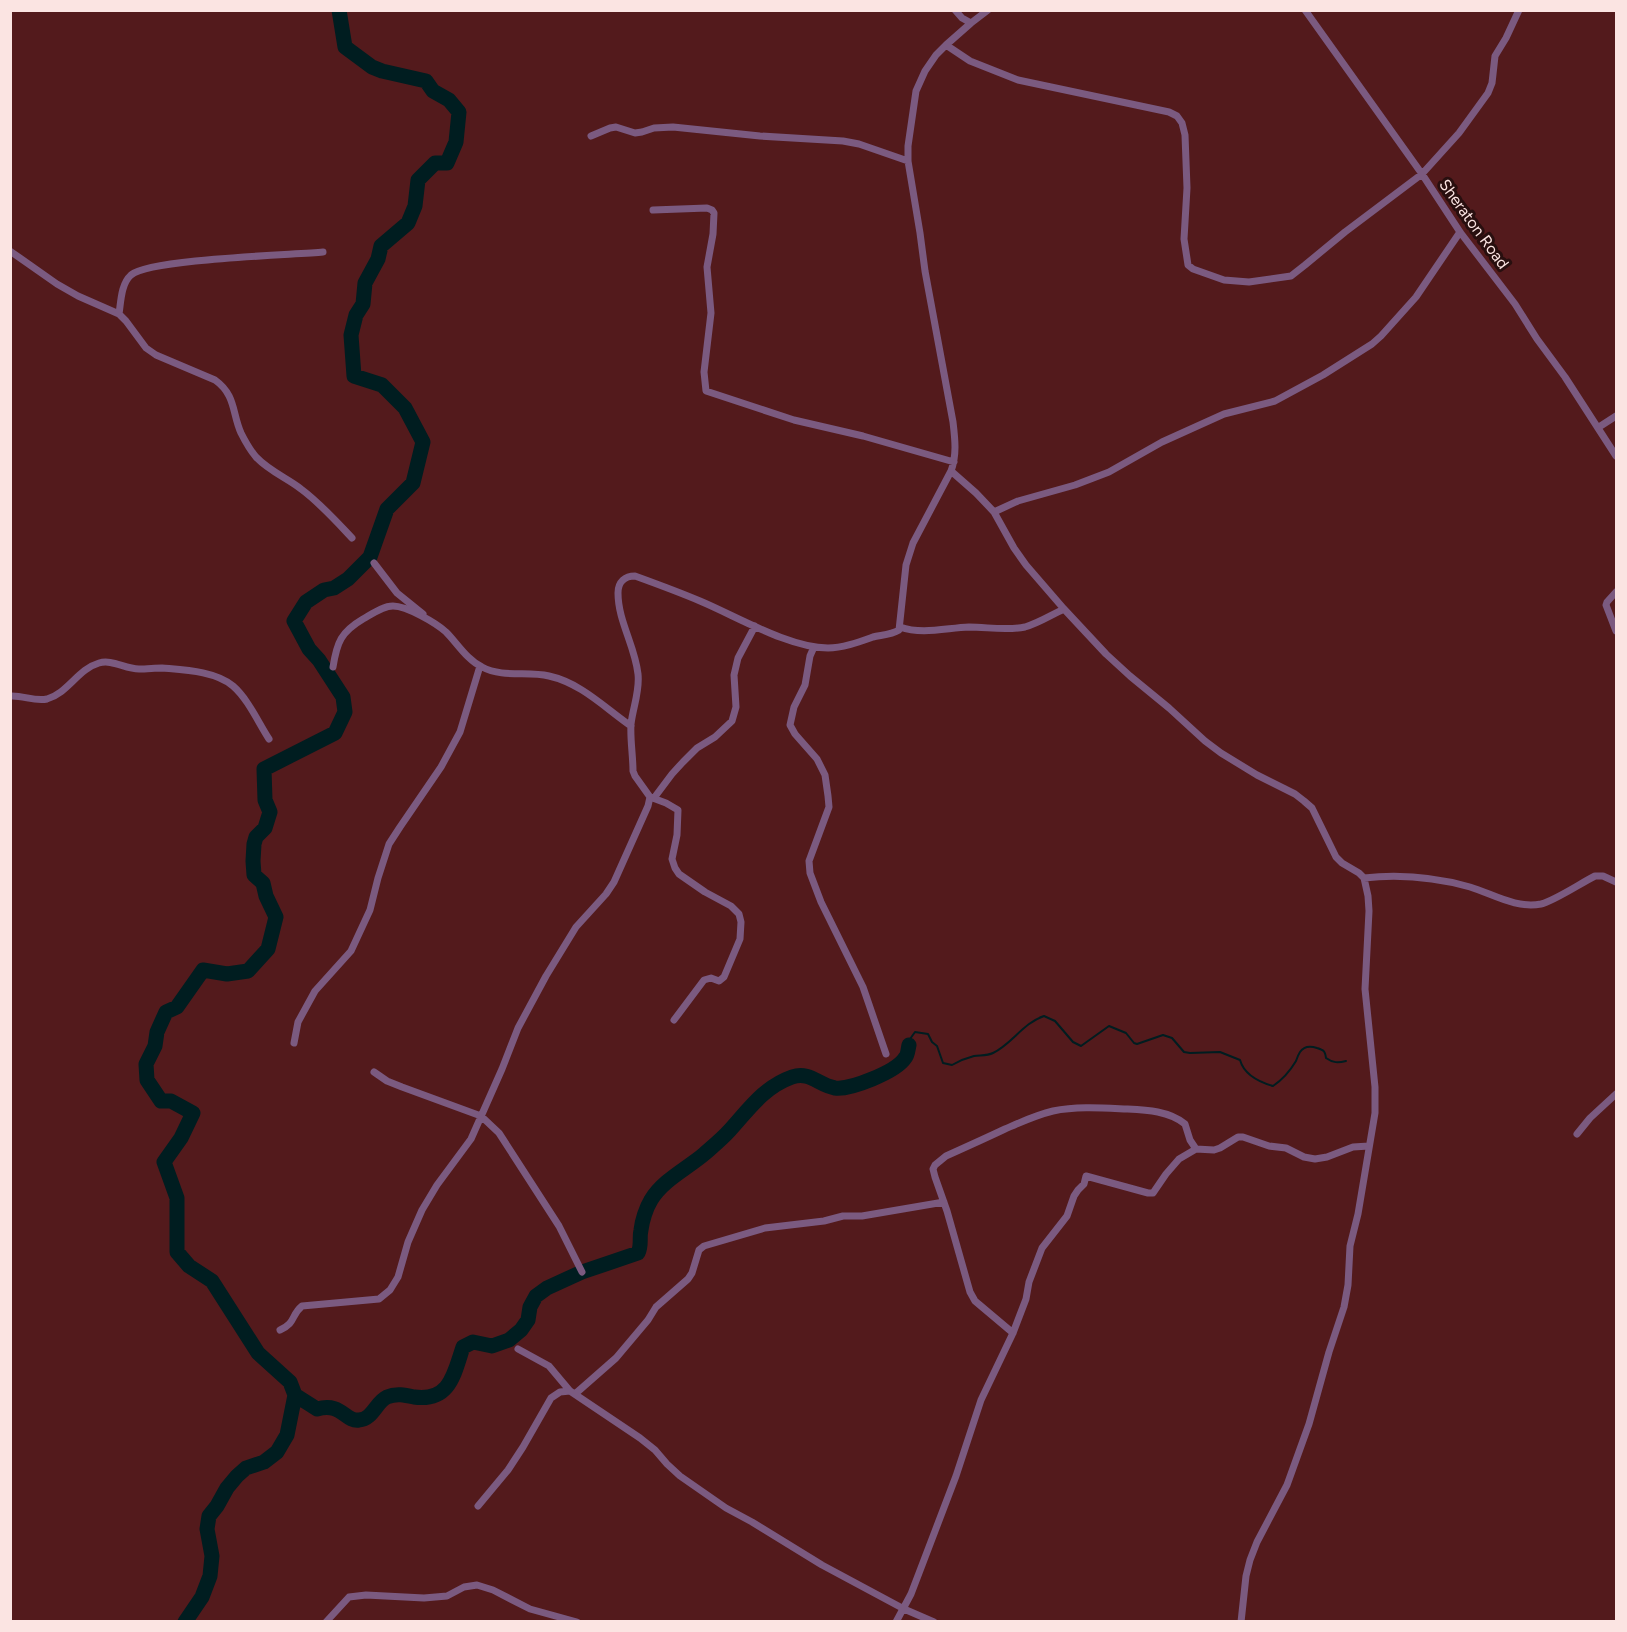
<svg xmlns="http://www.w3.org/2000/svg" width="1627" height="1632" viewBox="0 0 1627 1632" font-family="Figtree,sans-serif">
<style>
.lines{fill:none;stroke-linecap:round;stroke-linejoin:round}
.stream{stroke:#001d20;stroke-width:2}
.river{stroke:#001d20;stroke-width:15}
.minor{stroke:#7b5a80;stroke-width:7}
.labels{text-anchor:middle;dominant-baseline:central;stroke-width:6;stroke-linejoin:round;paint-order:stroke}
.street-label{font-size:16px;fill:#fbe4e2;stroke:#280f0f}
</style>
<rect width="100%" height="100%" fill="#531a1c"/>
<g class="lines">
<path class="stream" d="M 909,1045 L 910,1039 L 915,1032 L 928,1034 L 932,1042 L 937,1046 L 943,1063 L 952,1065 C 959,1061 966,1058 974,1056 C 980,1055 987,1056 993,1053 C 1012,1044 1023,1023 1044,1016 L 1055,1021 L 1073,1042 L 1081,1046 L 1109,1026 L 1126,1033 L 1134,1043 L 1137,1044 L 1163,1035 L 1172,1038 L 1184,1052 L 1190,1053 L 1220,1052 L 1240,1060 C 1244,1074 1259,1082 1273,1086 C 1282,1080 1290,1071 1296,1061 C 1297,1058 1298,1055 1300,1052 C 1304,1046 1311,1046 1317,1048 C 1324,1050 1325,1051 1326,1058 C 1333,1063 1338,1063 1346,1061"/>
<path class="river" d="M 295,1395 L 317,1409 C 342,1402 345,1422 359,1420 C 373,1419 376,1402 387,1397 C 396,1393 405,1395 414,1397 C 450,1402 454,1374 463,1347 L 473,1342 L 492,1346 L 509,1340 L 521,1330 L 528,1320 L 530,1307 L 536,1296 L 547,1288 L 582,1272 L 638,1253 C 642,1245 639,1238 641,1230 C 642,1221 646,1208 651,1200 C 662,1181 686,1169 703,1155 C 712,1147 722,1139 730,1130 C 749,1109 764,1087 792,1077 C 810,1071 818,1085 835,1088 C 850,1090 896,1072 905,1058 C 908,1055 908,1049 909,1045
M 185,1622 L 202,1597 L 210,1576 L 212,1556 L 207,1529 L 209,1516 L 217,1506 L 227,1488 L 237,1476 L 246,1468 L 264,1462 L 277,1452 L 287,1435 L 295,1395 L 290,1382 L 258,1353 L 212,1281 L 189,1266 L 177,1252 L 177,1198 L 164,1162 L 181,1138 L 193,1113 L 171,1101 L 161,1101 L 147,1080 L 146,1064 L 155,1046 L 157,1032 L 166,1012 L 177,1007 L 203,970 L 227,974 L 248,971 L 268,949 L 276,917 L 266,896 L 263,883 L 254,875 L 253,861 L 254,844 L 256,837 L 265,828 L 270,812 L 265,800 L 264,769 L 335,733 L 345,712 L 343,697 L 319,660 L 309,649 L 294,621 L 306,602 L 324,590 L 334,588 L 348,579 L 370,557 L 387,509 L 413,483 L 423,442 L 405,408 L 382,385 L 354,376 L 351,335 L 356,315 L 363,304 L 365,283 L 378,259 L 381,246 L 408,223 L 415,206 L 418,180 L 435,163 L 447,163 L 456,142 L 459,112 L 449,100 L 433,91 L 426,81 L 382,71 L 372,67 L 345,47 L 339,10"/>
<path class="minor" d="M 955,10 L 962,18 L 971,23
M 1305,10 L 1422,174 L 1460,232 L 1515,304 L 1537,339 L 1565,377 L 1616,456
M 946,45 L 970,61 L 1018,80 L 1169,112 L 1177,116 L 1182,123 L 1185,135 L 1187,188 L 1184,239 L 1188,265 L 1193,269 L 1224,280 L 1249,282 L 1291,276 L 1305,265 L 1345,232 L 1422,174 L 1459,133 L 1488,93 L 1492,83 L 1495,56 L 1506,38 L 1519,10
M 591,136 L 610,128 L 616,127 L 635,133 L 642,132 L 654,128 L 673,127 L 760,136 L 843,141 L 859,144 L 908,161
M 653,210 L 707,208 L 712,210 L 714,213 L 713,234 L 707,267 L 711,313 L 704,372 L 706,391 L 794,420 L 863,436 L 954,462
M 10,251 L 57,284 L 78,296 L 119,314 L 126,321 L 146,348 L 156,355 L 215,380 C 236,395 232,413 241,433 C 245,441 250,450 256,457 C 269,471 287,478 301,489 C 320,503 336,521 352,538
M 119,314 C 121,301 121,284 131,275 C 150,259 291,255 323,252
M 1599,427 L 1616,416
M 951,471 L 976,493 L 994,512 L 1014,548 L 1026,565 L 1064,609 L 1106,654 L 1130,676 L 1169,708 L 1205,741 L 1221,753 L 1257,775 L 1295,794 L 1304,801 L 1312,808 L 1336,857 L 1342,863 L 1359,873 L 1364,878 L 1368,896 L 1369,911 L 1365,989 L 1375,1087 L 1375,1113 L 1358,1214 L 1350,1246 L 1348,1285 L 1344,1307 L 1329,1352 L 1309,1424 L 1287,1485 L 1257,1542 L 1250,1560 L 1246,1576 L 1241,1622
M 994,512 L 1018,501 L 1075,485 L 1109,472 L 1162,442 L 1224,414 L 1275,401 L 1323,375 L 1372,344 L 1381,336 L 1416,297 L 1460,232
M 374,563 L 397,593 L 423,614
M 1616,592 L 1607,602 L 1606,605 L 1616,631
M 900,627 C 922,635 946,628 969,627 C 987,627 1007,631 1025,627 C 1039,623 1051,615 1064,609
M 814,647 L 810,656 L 805,685 L 794,707 L 790,725 L 795,734 L 817,759 L 825,775 L 828,796 L 829,807 L 809,861 L 810,873 L 821,902 L 863,987 L 886,1054
M 333,667 C 337,642 341,632 363,619 C 372,614 383,606 393,606 C 407,606 436,623 446,632 C 457,643 467,660 482,667 C 503,678 527,671 549,676 C 581,683 605,708 631,726
M 10,696 C 23,695 35,702 47,699 C 68,693 78,669 99,663 C 112,659 125,669 139,669 C 147,669 155,668 162,668 C 184,670 215,671 233,686 C 248,699 258,722 269,739
M 650,797 L 666,803 L 678,810 L 677,835 L 672,859 L 675,868 L 679,874 L 705,892 L 731,906 L 739,914 L 741,922 L 740,939 L 724,977 L 719,981 L 711,978 L 704,980 L 674,1020
M 654,798 L 672,774 L 683,762 L 697,748 L 715,737 L 732,721 L 736,707 L 734,675 L 738,658 L 755,626
M 1364,878 C 1400,874 1434,877 1470,887 C 1493,894 1516,909 1541,904 C 1554,901 1581,883 1595,876 L 1603,876 L 1616,882
M 294,1043 L 298,1022 L 315,991 L 351,951 L 370,910 L 378,878 L 389,844 L 400,827 L 441,767 L 460,732 L 480,666
M 374,1072 L 387,1081 L 402,1087 L 481,1116 L 499,1133 L 559,1226 L 582,1272
M 1577,1134 L 1590,1118 L 1616,1094
M 280,1330 C 296,1323 291,1315 302,1306 L 379,1299 L 390,1290 L 398,1277 L 408,1242 L 422,1210 L 437,1185 L 471,1139 L 502,1069 L 518,1028 L 546,976 L 576,927 L 606,894 L 614,882 L 648,806 L 650,797 L 635,776 L 633,771 C 633,756 630,739 631,724 C 633,707 640,691 638,674 C 635,646 618,621 618,593 C 618,582 625,576 635,576 C 657,584 679,592 700,601 C 736,616 789,648 828,648 C 843,648 859,642 873,637 C 881,635 891,635 899,630 L 906,565 L 913,543 L 951,471 C 957,455 955,439 953,422 L 925,271 L 920,233 L 908,161 L 908,146 L 916,91 L 925,71 L 936,55 L 946,45 L 971,23 L 988,10
M 1013,1333 L 975,1301 L 970,1292 L 947,1211 L 935,1177 L 933,1169 L 935,1165 L 946,1156 C 966,1147 986,1138 1005,1129 C 1021,1122 1036,1115 1053,1111 C 1077,1106 1104,1108 1127,1109 C 1147,1110 1169,1111 1185,1124 L 1190,1140 L 1196,1149
M 518,1349 L 549,1366 L 570,1391 L 640,1438 L 655,1450 L 667,1464 L 680,1476 L 726,1508 L 752,1522 L 822,1565 L 904,1609 L 934,1622
M 575,1394 L 616,1358 L 648,1320 L 656,1307 L 688,1279 L 692,1273 L 699,1250 L 704,1246 L 765,1228 L 824,1221 L 843,1216 L 862,1216 L 944,1202
M 478,1506 L 508,1470 L 523,1447 L 551,1398 L 560,1392 L 570,1391
M 326,1622 L 349,1597 L 366,1595 L 424,1598 L 447,1596 L 464,1587 L 477,1585 L 493,1590 L 530,1609 L 577,1622
M 896,1622 L 911,1594 L 924,1560 L 956,1476 L 981,1400 L 1013,1333 L 1026,1299 L 1029,1282 L 1042,1248 L 1067,1216 L 1074,1196 L 1078,1190 L 1084,1184 L 1086,1176 L 1148,1193 L 1153,1193 L 1166,1174 L 1179,1159 L 1196,1149 L 1214,1150 L 1220,1148 L 1238,1137 L 1243,1137 L 1269,1146 L 1286,1148 L 1304,1157 L 1315,1159 L 1327,1157 L 1353,1147 L 1369,1146"/>
</g>
<g class="labels">
<g class="street-label">
<text transform="translate(1474 224) rotate(54)">Sheraton Road</text>
</g>
</g>
<rect width="1627" height="1632" fill="none" stroke="#fbe4e2" stroke-width="24"/>
</svg>
